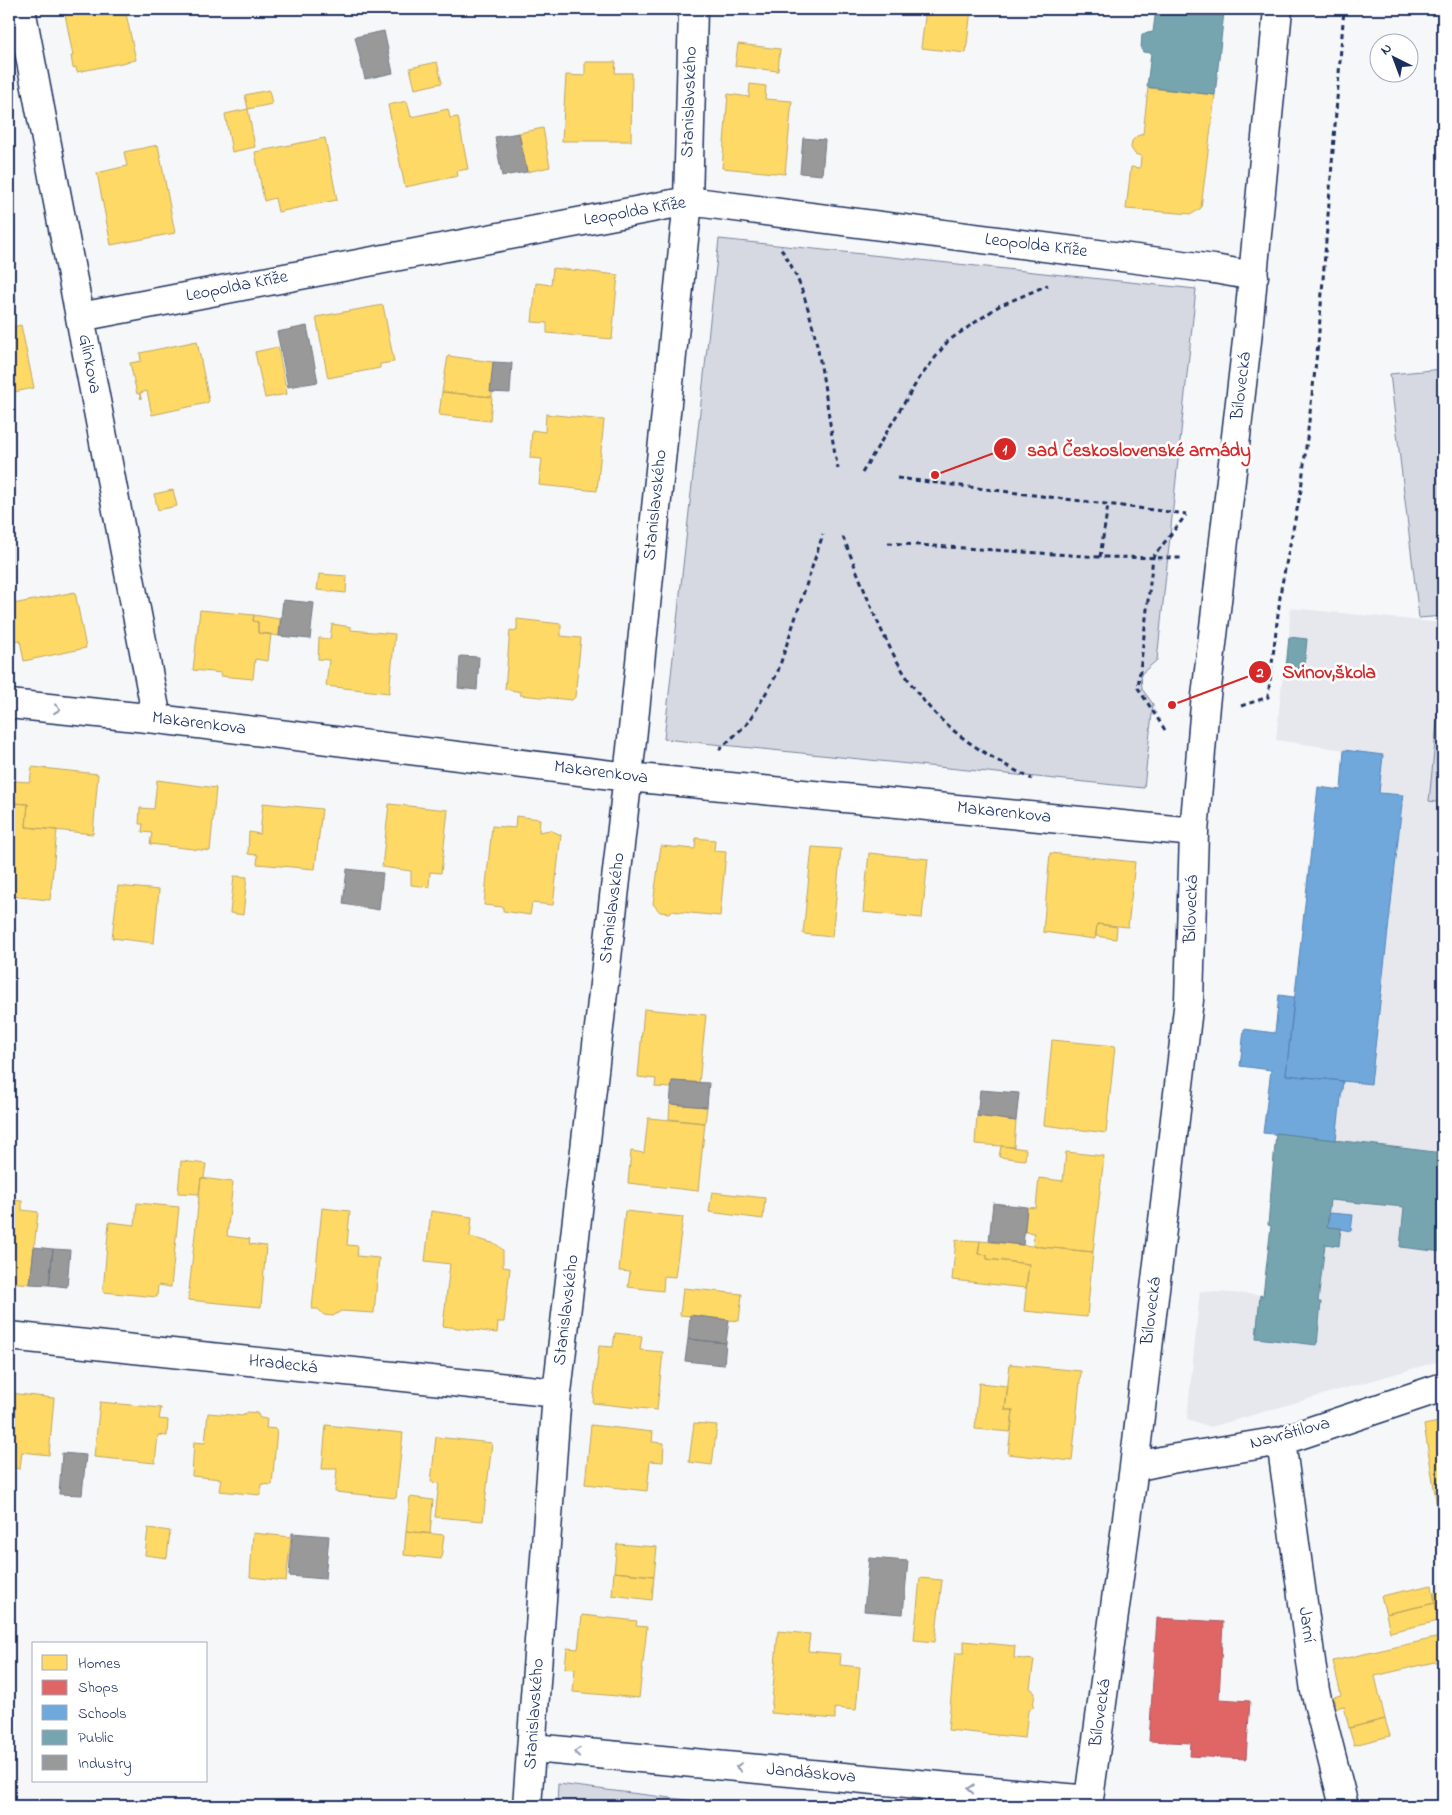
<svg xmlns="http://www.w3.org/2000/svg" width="1452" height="1815" viewBox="0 0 1452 1815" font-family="'Indie Flower',sans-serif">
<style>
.built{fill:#e6e8ee}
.green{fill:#d6d9e2;stroke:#7884a0}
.homes{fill:#ffd966;stroke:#bba664}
.shops{fill:#e06666;stroke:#a55664}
.schools{fill:#6fa8dc;stroke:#5684b6}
.public{fill:#76a5af;stroke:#5b8297}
.industry{fill:#999;stroke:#737987}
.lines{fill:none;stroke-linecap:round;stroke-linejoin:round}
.minor-casing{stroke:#1b2f5e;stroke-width:31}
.path{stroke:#1b2f5e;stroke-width:3;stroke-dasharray:5 4;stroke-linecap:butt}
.minor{stroke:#fff;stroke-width:28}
.oneway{stroke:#8d97ae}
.labels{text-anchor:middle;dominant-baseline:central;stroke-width:5;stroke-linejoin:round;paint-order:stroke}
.street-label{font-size:18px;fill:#1b2f5e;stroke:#fff}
.leader{fill:none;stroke:#d62828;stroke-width:2}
.callout-dot{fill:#d62828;stroke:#fff;stroke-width:2}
.mark-label{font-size:15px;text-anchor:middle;font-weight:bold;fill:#fff}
.callout-label{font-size:19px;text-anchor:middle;font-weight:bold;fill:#d62828;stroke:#fff;stroke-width:5;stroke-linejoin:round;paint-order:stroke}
</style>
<rect width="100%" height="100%" fill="#f6f7f9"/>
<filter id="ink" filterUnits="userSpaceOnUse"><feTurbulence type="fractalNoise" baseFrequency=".02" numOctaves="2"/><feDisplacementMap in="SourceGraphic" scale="10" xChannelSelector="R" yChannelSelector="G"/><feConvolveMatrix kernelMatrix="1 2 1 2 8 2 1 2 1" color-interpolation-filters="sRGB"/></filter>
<g filter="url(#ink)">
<path class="built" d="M 1290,608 L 1443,623 L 1443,1360 L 1211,1427 L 1187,1419 L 1200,1291 L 1263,1295 L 1271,1226 L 1268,1225 L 1276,1135 L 1263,1133 L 1271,1070 L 1240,1066 L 1244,1029 L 1275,1033 L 1279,995 L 1294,997 L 1318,787 L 1341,789 L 1344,750 L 1276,740 L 1282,681 L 1286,668 L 1304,670 L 1307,639 L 1289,637 Z"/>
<path class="green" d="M 719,239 L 1196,289 L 1157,660 L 1141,674 L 1142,689 L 1153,704 L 1144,788 L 664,739 Z
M 1443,369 L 1443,616 L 1419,618 L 1390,374 Z
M 1443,663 L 1443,803 L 1429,801 Z
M 558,1784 L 736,1806 L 557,1806 Z"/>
<path class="homes" d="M 87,9 L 125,9 L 136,60 L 77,72 L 76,67 L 73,68 L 71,56 L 73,56 L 65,14 Z
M 926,9 L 971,9 L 966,53 L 921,48 Z
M 738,44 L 780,49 L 778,71 L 735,66 Z
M 437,62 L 442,83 L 415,89 L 410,68 Z
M 585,62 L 616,62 L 615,73 L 632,73 L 631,141 L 562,141 L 566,75 L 585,76 Z
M 750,84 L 766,86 L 765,99 L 792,101 L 785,174 L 722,168 L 728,94 L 749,97 Z
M 1148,88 L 1215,95 L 1201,208 L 1192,214 L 1126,209 L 1131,167 L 1140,168 L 1141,156 L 1135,154 L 1131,148 L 1132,141 L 1137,136 L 1143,134 Z
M 269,90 L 272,104 L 248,109 L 245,95 Z
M 407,101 L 411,117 L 448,109 L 450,118 L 458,117 L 468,169 L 457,171 L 458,176 L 405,187 L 388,105 Z
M 248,109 L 255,147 L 232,152 L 225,114 Z
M 543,128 L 550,167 L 527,172 L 519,133 Z
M 325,138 L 337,200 L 278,212 L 275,198 L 264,201 L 255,152 Z
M 158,145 L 175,233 L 111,245 L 97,173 L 127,166 L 124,152 Z
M 9,266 L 16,301 L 9,302 Z
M 553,268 L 618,275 L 612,339 L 547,333 L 547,323 L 532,322 L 536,283 L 551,285 Z
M 383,305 L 394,362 L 380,364 L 380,368 L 328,378 L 316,317 Z
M 21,325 L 34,388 L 9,393 L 9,328 Z
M 197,341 L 209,401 L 207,403 L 152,415 L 147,391 L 140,393 L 141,399 L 139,393 L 137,394 L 130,363 L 141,361 L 140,353 Z
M 278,347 L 287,394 L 265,398 L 255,352 Z
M 448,356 L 493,362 L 492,397 L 442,392 Z
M 442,392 L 492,397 L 490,421 L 439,415 Z
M 546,414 L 604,420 L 597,491 L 539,485 L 542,459 L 530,458 L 532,430 L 545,432 Z
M 173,490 L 177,506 L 158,510 L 154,494 Z
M 319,574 L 347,576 L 346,593 L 317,590 Z
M 75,592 L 86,648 L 24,661 L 20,640 L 9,642 L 9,610 L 13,609 L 13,604 Z
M 200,610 L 254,615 L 253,621 L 258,622 L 258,633 L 271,634 L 268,661 L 255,659 L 253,679 L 220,676 L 221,673 L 193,670 Z
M 254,615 L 280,619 L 279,636 L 258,633 L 258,622 L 253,621 Z
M 517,619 L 561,624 L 561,636 L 581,638 L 575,697 L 572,700 L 520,695 L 521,692 L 505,689 L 510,630 L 517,631 Z
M 332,624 L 351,627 L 351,630 L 395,634 L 389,693 L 326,686 L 329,660 L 318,659 L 319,638 L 330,639 Z
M 32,767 L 98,774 L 93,834 L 26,827 L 28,804 L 13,803 L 15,781 L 30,782 Z
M 157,780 L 216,788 L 210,851 L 150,844 L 152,833 L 142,832 L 143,824 L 139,824 L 140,808 L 154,809 Z
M 13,803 L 28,804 L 26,827 L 57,830 L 50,900 L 9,896 L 9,848 Z
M 263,803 L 322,809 L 315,869 L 257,864 L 258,855 L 248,854 L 249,832 L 260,834 Z
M 389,804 L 448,810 L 441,873 L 430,872 L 429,887 L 411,885 L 411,871 L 382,867 Z
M 516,816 L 540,819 L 539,832 L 550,830 L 561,835 L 553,905 L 532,903 L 530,915 L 503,911 L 503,907 L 484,905 L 492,826 L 515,828 Z
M 696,838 L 715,840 L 714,851 L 726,852 L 720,916 L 671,911 L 670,913 L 660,912 L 653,904 L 661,846 L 695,849 Z
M 812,847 L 841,849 L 832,937 L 803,934 Z
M 869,853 L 928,859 L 922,918 L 863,912 Z
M 1050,853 L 1135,862 L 1128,927 L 1097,924 L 1095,939 L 1043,932 Z
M 234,876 L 247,877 L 243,915 L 230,913 Z
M 118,886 L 159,890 L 154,943 L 112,938 Z
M 1097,924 L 1117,927 L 1116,939 L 1096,936 Z
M 644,1009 L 706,1015 L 699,1083 L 672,1081 L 672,1088 L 655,1087 L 656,1079 L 638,1077 Z
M 1052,1040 L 1115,1046 L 1106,1133 L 1044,1125 Z
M 670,1104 L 707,1107 L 705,1123 L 669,1119 Z
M 977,1116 L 1016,1121 L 1014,1147 L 975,1144 Z
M 648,1118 L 705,1123 L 698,1191 L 628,1183 L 631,1151 L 644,1153 Z
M 1001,1146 L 1026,1149 L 1025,1160 L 999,1157 Z
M 1066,1152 L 1104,1156 L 1093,1252 L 1033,1246 L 1034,1233 L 1025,1232 L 1027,1207 L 1036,1208 L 1039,1178 L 1063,1181 Z
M 181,1161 L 206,1164 L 204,1178 L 201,1178 L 199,1194 L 178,1193 Z
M 201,1178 L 233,1182 L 227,1236 L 250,1239 L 249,1244 L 266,1246 L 261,1307 L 188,1300 Z
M 712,1192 L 765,1198 L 763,1219 L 709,1212 Z
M 9,1200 L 22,1201 L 22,1210 L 38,1212 L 30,1284 L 9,1282 Z
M 137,1203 L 179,1207 L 171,1287 L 158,1285 L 157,1297 L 103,1292 L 109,1222 L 135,1225 Z
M 322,1208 L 350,1211 L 347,1245 L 358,1246 L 357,1256 L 379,1258 L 374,1313 L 341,1311 L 333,1316 L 324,1315 L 318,1309 L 312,1309 Z
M 431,1211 L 472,1217 L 470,1237 L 496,1244 L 503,1250 L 503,1267 L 510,1268 L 504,1322 L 498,1322 L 497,1333 L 443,1326 L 450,1264 L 425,1261 Z
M 625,1211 L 683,1217 L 675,1277 L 664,1276 L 663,1291 L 628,1287 L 630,1272 L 619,1271 Z
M 956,1240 L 980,1241 L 978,1254 L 987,1255 L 987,1259 L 1029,1264 L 1026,1288 L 952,1280 Z
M 980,1241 L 1093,1252 L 1087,1317 L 1024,1311 L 1029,1264 L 987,1259 L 987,1255 L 978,1254 Z
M 683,1288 L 742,1294 L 739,1321 L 680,1315 Z
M 615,1333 L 642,1336 L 640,1350 L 663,1352 L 657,1410 L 593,1403 L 599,1346 L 613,1347 Z
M 1010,1364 L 1081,1371 L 1072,1461 L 1008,1454 L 1013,1410 L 1005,1410 Z
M 979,1383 L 1008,1386 L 1005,1410 L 1013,1410 L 1011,1432 L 975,1429 Z
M 9,1393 L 54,1398 L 49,1455 L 22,1452 L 20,1469 L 9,1467 Z
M 100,1402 L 161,1408 L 159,1419 L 168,1420 L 167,1436 L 158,1435 L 155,1463 L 94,1457 Z
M 248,1412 L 257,1413 L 260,1418 L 267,1419 L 266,1428 L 277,1429 L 272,1485 L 261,1484 L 260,1495 L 219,1491 L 221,1479 L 192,1476 L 194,1442 L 205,1443 L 208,1413 L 242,1416 Z
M 1443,1421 L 1443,1519 L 1439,1519 L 1424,1425 Z
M 694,1423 L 717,1425 L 712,1465 L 689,1462 Z
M 326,1425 L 403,1433 L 396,1498 L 335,1492 L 337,1469 L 322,1469 Z
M 591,1425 L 653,1432 L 652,1442 L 664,1443 L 663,1462 L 650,1461 L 647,1491 L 585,1484 Z
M 436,1437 L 492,1443 L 483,1521 L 435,1517 L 439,1483 L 431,1482 Z
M 410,1497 L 433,1500 L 430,1534 L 406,1531 Z
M 148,1528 L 170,1531 L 167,1558 L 145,1555 Z
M 406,1531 L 444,1535 L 441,1559 L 404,1555 Z
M 253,1533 L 291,1537 L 286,1581 L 250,1577 Z
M 617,1544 L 657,1547 L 654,1576 L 614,1572 Z
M 614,1572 L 654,1576 L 652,1600 L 612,1595 Z
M 920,1578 L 942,1580 L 935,1642 L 914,1640 Z
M 1432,1585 L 1435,1603 L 1386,1614 L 1381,1596 Z
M 1443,1592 L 1443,1655 L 1434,1593 Z
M 1435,1603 L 1439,1621 L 1390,1632 L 1386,1614 Z
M 582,1615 L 637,1621 L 636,1626 L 647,1627 L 639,1698 L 573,1692 L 575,1669 L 565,1668 L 567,1648 L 578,1649 Z
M 778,1631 L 810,1634 L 808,1651 L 841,1654 L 840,1665 L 860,1667 L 856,1710 L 835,1708 L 835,1719 L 771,1713 Z
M 1440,1637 L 1443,1660 L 1375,1676 L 1385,1719 L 1349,1728 L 1344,1706 L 1336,1708 L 1333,1697 L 1341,1695 L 1333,1661 Z
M 964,1641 L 1015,1646 L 1014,1658 L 1034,1660 L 1030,1688 L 1035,1692 L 1033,1707 L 1028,1711 L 1025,1738 L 948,1730 L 955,1653 L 964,1653 Z
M 1385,1719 L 1390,1736 L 1354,1745 L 1349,1728 Z"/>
<path class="shops" d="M 1157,1618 L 1223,1622 L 1219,1699 L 1250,1701 L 1246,1759 L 1190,1756 L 1191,1743 L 1149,1741 Z"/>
<path class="schools" d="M 1344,750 L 1383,755 L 1379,793 L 1403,795 L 1371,1084 L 1286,1075 L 1318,787 L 1341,790 Z
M 1279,995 L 1294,997 L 1286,1075 L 1343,1081 L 1336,1140 L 1263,1133 L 1271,1070 L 1240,1066 L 1244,1029 L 1275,1033 Z
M 1330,1213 L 1353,1215 L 1351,1231 L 1327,1227 Z"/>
<path class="public" d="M 1156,9 L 1192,9 L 1224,12 L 1215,95 L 1147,87 L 1151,53 L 1143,52 L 1141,49 L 1142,34 L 1153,32 Z
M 1289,637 L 1307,639 L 1304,670 L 1286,668 Z
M 1276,1133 L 1443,1153 L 1443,1252 L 1400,1247 L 1404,1207 L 1330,1200 L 1327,1227 L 1341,1228 L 1339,1246 L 1325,1244 L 1318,1302 L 1321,1302 L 1317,1345 L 1256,1338 L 1260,1295 L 1263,1296 L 1271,1226 L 1268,1225 Z"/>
<path class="industry" d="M 384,31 L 393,73 L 365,79 L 355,37 Z
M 519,133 L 527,172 L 502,176 L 495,137 Z
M 803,138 L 825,140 L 822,175 L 800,173 Z
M 307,326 L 318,382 L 288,387 L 277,332 Z
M 493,362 L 512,363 L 510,393 L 490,392 Z
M 9,541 L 11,541 L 11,591 L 9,591 Z
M 283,600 L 314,603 L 310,639 L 279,636 Z
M 460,656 L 479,657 L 477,690 L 458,688 Z
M 347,869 L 383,873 L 379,910 L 343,904 Z
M 672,1081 L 709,1083 L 707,1107 L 670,1104 Z
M 980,1090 L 1019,1093 L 1016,1121 L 977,1116 Z
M 993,1203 L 1027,1207 L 1023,1245 L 989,1241 Z
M 34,1247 L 53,1249 L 49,1285 L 30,1284 Z
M 53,1249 L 70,1250 L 67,1287 L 49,1285 Z
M 690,1315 L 729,1320 L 726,1343 L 688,1339 Z
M 688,1339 L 726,1343 L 724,1365 L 685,1361 Z
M 62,1453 L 86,1455 L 82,1495 L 59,1494 Z
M 292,1533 L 329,1536 L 325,1579 L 289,1576 Z
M 869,1558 L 908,1561 L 903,1614 L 864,1611 Z"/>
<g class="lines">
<defs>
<path id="minor" d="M 21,9 L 157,719
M 80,317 L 688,201 L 1214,269 L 1254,276
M 9,704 L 157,719 L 628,777 L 1194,832
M 9,1336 L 557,1393
M 1281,1441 L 1315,1691 L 1344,1806
M 1134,1467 L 1171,1459 L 1281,1441 L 1443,1387
M 533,1748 L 1089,1800
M 527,1806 L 557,1393 L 631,749 L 688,201 L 693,9
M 1088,1806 L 1134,1467 L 1189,1000 L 1194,832 L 1205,705 L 1247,341 L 1278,9"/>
</defs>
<use href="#minor" class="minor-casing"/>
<path class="path" d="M 781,249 C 820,304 824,403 838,469
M 862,473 L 918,380 L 948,341 L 999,306 L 1048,285
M 897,478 L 1186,514
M 843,537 C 867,594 887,659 929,707 C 956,738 996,761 1032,779
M 888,543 L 1100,557 L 1182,558
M 1100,557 L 1108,505
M 1241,706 L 1268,697 L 1281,589 L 1301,490 L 1318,344 L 1344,9
M 1165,730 L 1138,688 L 1153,557 L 1186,515
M 719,750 L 749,722 L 777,674 L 823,534"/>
<use href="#minor" class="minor"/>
</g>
<defs><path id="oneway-chevron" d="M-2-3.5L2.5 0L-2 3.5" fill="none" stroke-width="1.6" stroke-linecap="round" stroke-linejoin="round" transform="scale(1.25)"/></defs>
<g class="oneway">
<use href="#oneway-chevron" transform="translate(57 709) rotate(6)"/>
<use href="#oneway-chevron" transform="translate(577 1752) rotate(-175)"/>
<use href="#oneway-chevron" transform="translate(739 1767) rotate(-175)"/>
<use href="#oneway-chevron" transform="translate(971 1789) rotate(-175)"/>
</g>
</g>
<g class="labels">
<g class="street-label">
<text transform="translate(690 102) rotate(-88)">Stanislavského</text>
<text transform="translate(635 212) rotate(-10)">Leopolda Kříže</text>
<text transform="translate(1036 246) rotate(7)">Leopolda Kříže</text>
<text transform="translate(237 287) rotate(-11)">Leopolda Kříže</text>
<text transform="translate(89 364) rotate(79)">Glinkova</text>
<text transform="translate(1242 386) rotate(-83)">Bílovecká</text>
<text transform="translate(656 505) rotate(-84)">Stanislavského</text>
<text transform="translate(199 724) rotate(7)">Makarenkova</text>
<text transform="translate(601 773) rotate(7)">Makarenkova</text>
<text transform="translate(1004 813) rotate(6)">Makarenkova</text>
<text transform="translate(613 908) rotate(-83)">Stanislavského</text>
<text transform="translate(1192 909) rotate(-88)">Bílovecká</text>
<text transform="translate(567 1310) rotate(-83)">Stanislavského</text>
<text transform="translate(1152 1311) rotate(-83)">Bílovecká</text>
<text transform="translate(283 1365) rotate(6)">Hradecká</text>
<text transform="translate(1290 1434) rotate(-15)">Navrátilova</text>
<text transform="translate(1306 1625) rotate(82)">Jarní</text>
<text transform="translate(1101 1713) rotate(-82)">Bílovecká</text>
<text transform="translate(535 1714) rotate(-86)">Stanislavského</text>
<text transform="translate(811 1774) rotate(5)">Jandáskova</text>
</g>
</g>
<path class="leader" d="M935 475L1005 449M1172 705L1260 672"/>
<g class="callout-dot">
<circle cx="935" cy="475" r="5"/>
<circle cx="1172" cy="705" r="5"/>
<circle cx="1005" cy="449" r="12"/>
<circle cx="1260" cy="672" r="12"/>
</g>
<g class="mark-label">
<text x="1005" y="454">1</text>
<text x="1260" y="677">2</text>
</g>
<g class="callout-label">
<text x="1139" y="456">sad Československé armády</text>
<text x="1329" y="678">Svinov,škola</text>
</g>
<rect width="1452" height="1815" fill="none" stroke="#fff" stroke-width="30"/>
<rect x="15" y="15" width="1422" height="1785" fill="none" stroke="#1b2f5e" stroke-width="2" filter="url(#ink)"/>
<rect x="32" y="1642" width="175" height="140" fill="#ffffff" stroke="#a4acbf"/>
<rect x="42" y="1655" width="25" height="15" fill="#ffd966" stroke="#a4acbf"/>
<text x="78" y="1668" font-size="15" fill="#1b2f5e">Homes</text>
<rect x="42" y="1680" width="25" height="15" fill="#e06666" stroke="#a4acbf"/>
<text x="78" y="1692" font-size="15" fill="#1b2f5e">Shops</text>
<rect x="42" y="1705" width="25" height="15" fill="#6fa8dc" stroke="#a4acbf"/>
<text x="78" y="1718" font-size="15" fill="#1b2f5e">Schools</text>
<rect x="42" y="1730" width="25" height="15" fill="#76a5af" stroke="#a4acbf"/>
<text x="78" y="1742" font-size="15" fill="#1b2f5e">Public</text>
<rect x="42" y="1755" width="25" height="15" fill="#999999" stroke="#a4acbf"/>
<text x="78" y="1768" font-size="15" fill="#1b2f5e">Industry</text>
<g transform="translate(1394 58) rotate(318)"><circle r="24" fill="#ffffff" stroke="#a4acbf"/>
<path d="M0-4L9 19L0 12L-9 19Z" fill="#1b2f5e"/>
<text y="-8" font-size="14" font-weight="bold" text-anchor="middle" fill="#1b2f5e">N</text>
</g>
</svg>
